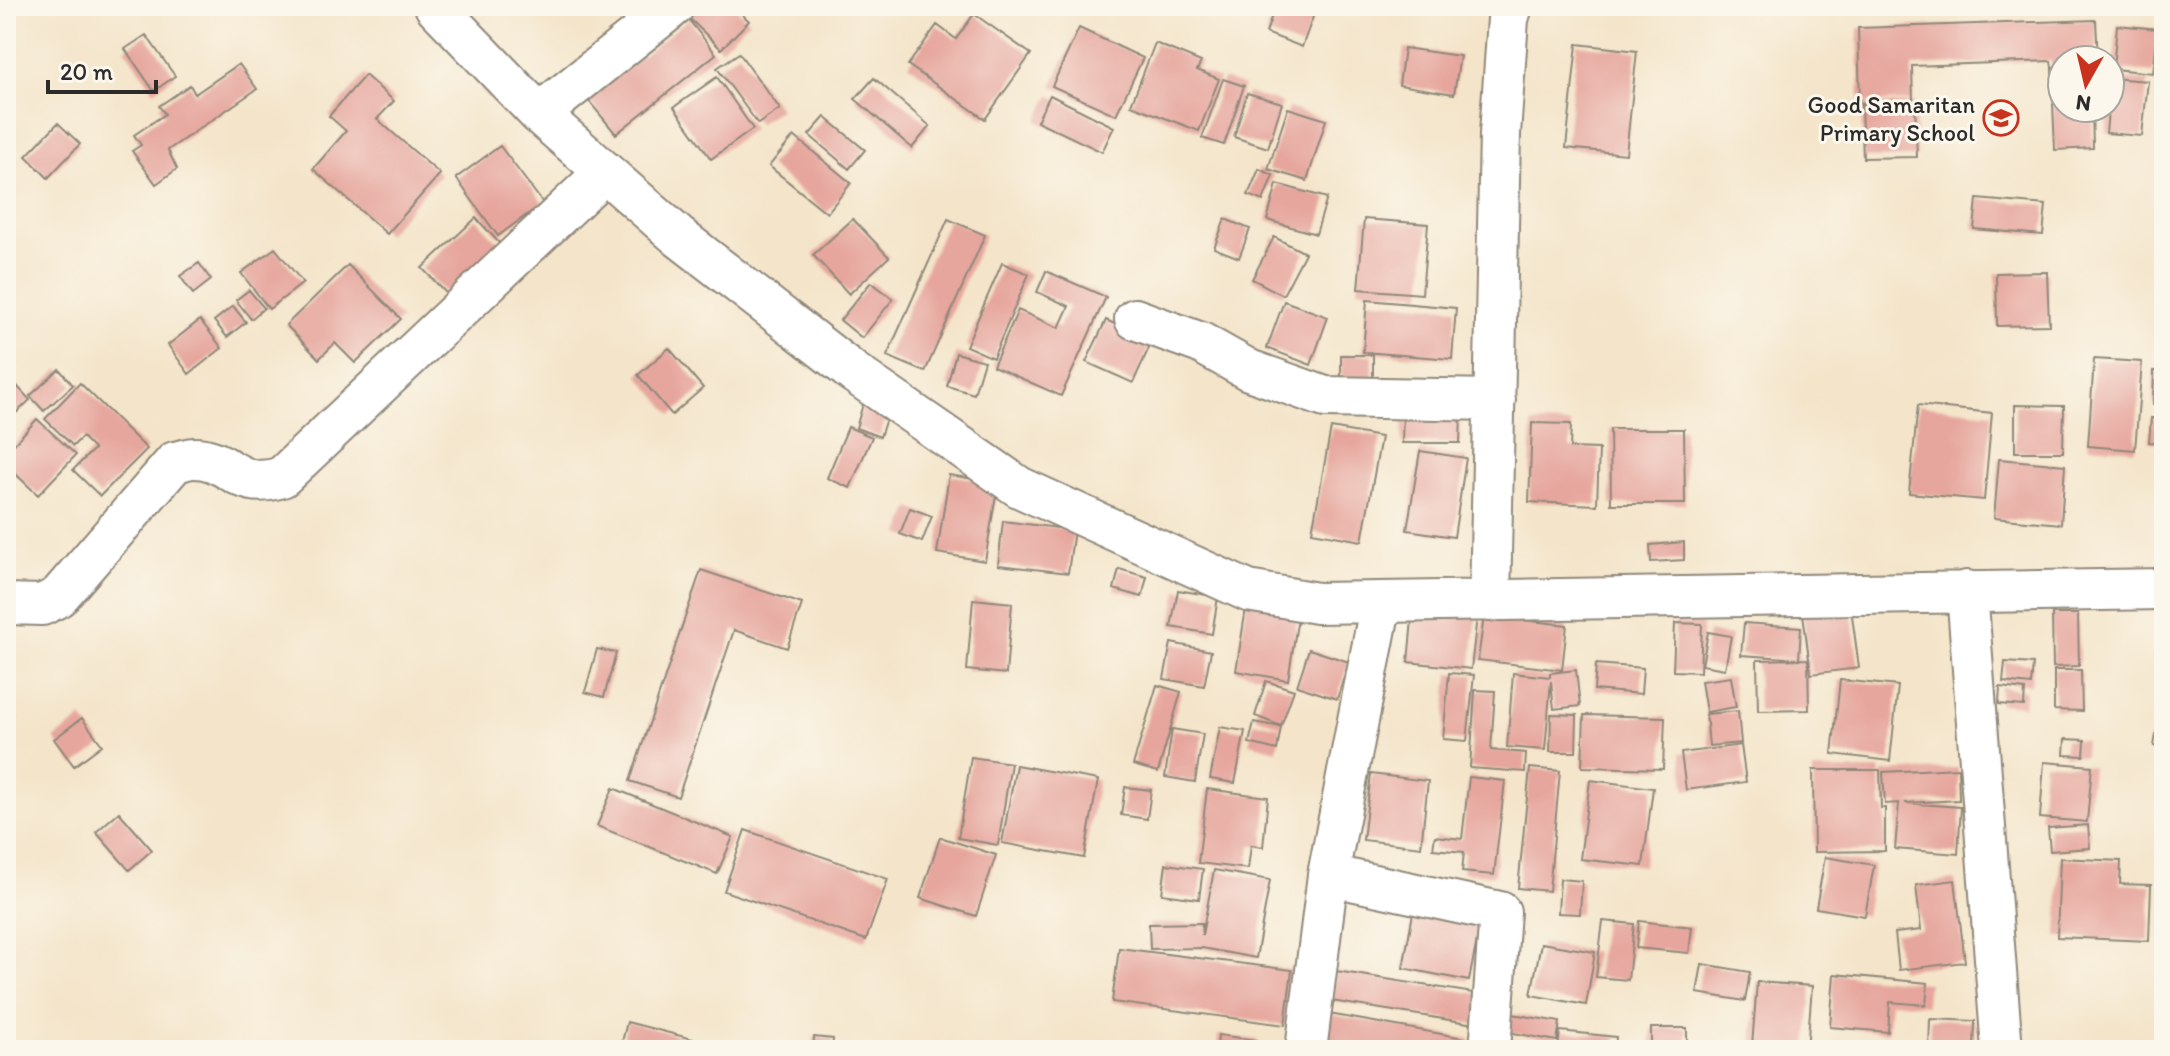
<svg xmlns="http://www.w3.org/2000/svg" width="2170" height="1056" viewBox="0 0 2170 1056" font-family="Itim,sans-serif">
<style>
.building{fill:#e6a69d}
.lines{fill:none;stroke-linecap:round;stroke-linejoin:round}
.minor-casing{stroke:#90887a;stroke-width:44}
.minor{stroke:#fff;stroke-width:40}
.labels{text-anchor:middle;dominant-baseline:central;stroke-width:6;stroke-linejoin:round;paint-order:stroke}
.poi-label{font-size:24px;fill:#2b2b2b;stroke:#fbf7ec;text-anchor:end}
</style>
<rect width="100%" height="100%" fill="#fbf7ec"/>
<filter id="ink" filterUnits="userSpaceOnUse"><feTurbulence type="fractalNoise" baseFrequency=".0125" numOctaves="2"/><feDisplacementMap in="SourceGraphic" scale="16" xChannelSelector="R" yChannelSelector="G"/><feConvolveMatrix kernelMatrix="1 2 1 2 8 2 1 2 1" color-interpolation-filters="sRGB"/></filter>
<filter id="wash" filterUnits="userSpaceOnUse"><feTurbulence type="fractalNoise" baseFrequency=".006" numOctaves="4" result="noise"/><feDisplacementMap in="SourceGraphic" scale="32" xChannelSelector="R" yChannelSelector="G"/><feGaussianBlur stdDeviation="1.8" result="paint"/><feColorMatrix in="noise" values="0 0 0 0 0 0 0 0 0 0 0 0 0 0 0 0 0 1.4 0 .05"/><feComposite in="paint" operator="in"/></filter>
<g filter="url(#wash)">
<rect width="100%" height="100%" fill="#f4e5ca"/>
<g id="blocks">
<path class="building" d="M 699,6 L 734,6 L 749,21 L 721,49 L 688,17 Z
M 1275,6 L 1293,6 L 1314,14 L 1302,47 L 1266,33 Z
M 974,14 L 1031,54 L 985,119 L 908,65 L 937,25 L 956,39 Z
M 688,19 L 716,54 L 616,134 L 588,100 Z
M 2096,20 L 2098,60 L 2062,60 L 2062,67 L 2052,67 L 2051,61 L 1912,66 L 1913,101 L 1860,103 L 1858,28 Z
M 2117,25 L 2158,29 L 2153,73 L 2113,69 Z
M 1079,28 L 1143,58 L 1116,115 L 1052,86 Z
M 146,35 L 175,76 L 154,91 L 125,49 Z
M 1155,43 L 1201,62 L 1197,70 L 1219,79 L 1199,131 L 1131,105 Z
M 1577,44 L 1637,51 L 1626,154 L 1566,148 Z
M 1404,48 L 1460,56 L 1454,94 L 1399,85 Z
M 739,53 L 780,109 L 758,124 L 717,68 Z
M 239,64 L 257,89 L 168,150 L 177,169 L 156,184 L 132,151 L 141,145 L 134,135 L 165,114 L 159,106 L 190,85 L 195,94 Z
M 2052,68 L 2062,68 L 2062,100 L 2053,101 Z
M 365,75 L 394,101 L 377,119 L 440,174 L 387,234 L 313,169 L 346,131 L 329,116 Z
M 717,77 L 753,129 L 711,159 L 674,107 Z
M 874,78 L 930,126 L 912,148 L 855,99 Z
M 2111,78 L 2148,81 L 2142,136 L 2106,133 Z
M 1223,79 L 1244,86 L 1224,145 L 1202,138 Z
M 1247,93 L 1282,103 L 1268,148 L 1234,137 Z
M 1050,95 L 1114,127 L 1102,152 L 1037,121 Z
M 1915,103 L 1917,157 L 1863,158 L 1861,105 Z
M 2062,103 L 2062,108 L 2092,108 L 2093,148 L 2055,150 L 2053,104 Z
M 1288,108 L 1326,120 L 1307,181 L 1268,169 Z
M 825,117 L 865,150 L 849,169 L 809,135 Z
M 58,123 L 80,144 L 48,178 L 26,156 Z
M 794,136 L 851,183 L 827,213 L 769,166 Z
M 500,146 L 543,203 L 498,236 L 456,178 Z
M 1259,169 L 1273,175 L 1263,201 L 1248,195 Z
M 1277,184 L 1327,198 L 1316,234 L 1267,220 Z
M 1977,199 L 2046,205 L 2043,235 L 1974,229 Z
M 476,218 L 502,246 L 448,295 L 422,268 Z
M 853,219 L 889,257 L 849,294 L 813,255 Z
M 948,219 L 985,235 L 925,372 L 887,356 Z
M 1225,219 L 1250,229 L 1239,258 L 1214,248 Z
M 1364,219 L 1428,224 L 1422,294 L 1358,289 Z
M 1274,237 L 1305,253 L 1283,295 L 1252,279 Z
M 275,248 L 303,283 L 269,309 L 241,273 Z
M 199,263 L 211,280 L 193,294 L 180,276 Z
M 1002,263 L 1029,274 L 993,358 L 966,346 Z
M 348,265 L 401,319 L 355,363 L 335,343 L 319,359 L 286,325 Z
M 1046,271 L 1106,297 L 1061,396 L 993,366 L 1018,310 L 1059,328 L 1069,306 L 1037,292 Z
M 2047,272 L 2049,325 L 1997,326 L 1996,273 Z
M 871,282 L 893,299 L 862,338 L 840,320 Z
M 249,290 L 264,308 L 251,319 L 236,300 Z
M 1367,300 L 1456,308 L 1452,359 L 1363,352 Z
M 1284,301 L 1328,317 L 1311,365 L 1267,348 Z
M 233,306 L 246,322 L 227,337 L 214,321 Z
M 200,320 L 222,348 L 189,374 L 168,345 Z
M 1106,320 L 1152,341 L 1133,383 L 1086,362 Z
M 669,348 L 703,388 L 672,415 L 638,375 Z
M 956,353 L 984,361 L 974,394 L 947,386 Z
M 1341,355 L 1373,355 L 1373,378 L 1341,378 Z
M 2094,359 L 2142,362 L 2135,450 L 2088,446 Z
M 59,369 L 73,385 L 44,411 L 30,396 Z
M 2154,371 L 2164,371 L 2164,405 L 2153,404 Z
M 80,383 L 147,449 L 100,496 L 73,470 L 94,449 L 82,437 L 73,446 L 45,419 Z
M 16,385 L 30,400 L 16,413 L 6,403 L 6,394 Z
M 863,404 L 888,412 L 880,437 L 856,428 Z
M 1918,405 L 1992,413 L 1984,500 L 1909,493 Z
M 2015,405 L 2064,406 L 2063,452 L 2015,452 Z
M 1403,413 L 1461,414 L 1460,443 L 1402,443 Z
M 2151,418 L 2164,419 L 2164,443 L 2149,442 Z
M 37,419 L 76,455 L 38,495 L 6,465 L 6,453 Z
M 1532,423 L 1571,424 L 1570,448 L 1599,449 L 1597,505 L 1529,502 Z
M 848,427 L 872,437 L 850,488 L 827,478 Z
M 1331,428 L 1381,437 L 1362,541 L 1312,532 Z
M 1610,429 L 1684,429 L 1685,504 L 1611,504 Z
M 1420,451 L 1466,458 L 1454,537 L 1407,530 Z
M 1999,459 L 2065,465 L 2061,524 L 1994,518 Z
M 949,475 L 998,483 L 985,561 L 937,553 Z
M 910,508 L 932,516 L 922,542 L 900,534 Z
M 1003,521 L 1074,530 L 1068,573 L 998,565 Z
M 1684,542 L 1684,560 L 1651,562 L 1650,545 Z
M 1119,569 L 1147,577 L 1142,597 L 1114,589 Z
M 701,570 L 802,604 L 787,648 L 734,630 L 678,797 L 630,781 Z
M 1178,590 L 1218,597 L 1212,634 L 1171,627 Z
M 973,599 L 1012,603 L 1006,674 L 967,670 Z
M 1247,602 L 1299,611 L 1288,680 L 1236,671 Z
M 1851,608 L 1859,668 L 1811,674 L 1803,614 Z
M 1413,609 L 1477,616 L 1471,669 L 1408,662 Z
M 2052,614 L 2078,614 L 2079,666 L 2053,667 Z
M 1484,616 L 1567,625 L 1562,670 L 1478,660 Z
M 1675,623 L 1702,624 L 1700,672 L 1673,671 Z
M 1744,623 L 1801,627 L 1799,659 L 1741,655 Z
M 1708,632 L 1731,636 L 1725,669 L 1702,665 Z
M 1171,643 L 1211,651 L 1204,686 L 1164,679 Z
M 597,649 L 616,653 L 604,697 L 585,692 Z
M 1309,649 L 1349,662 L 1337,699 L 1297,686 Z
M 1808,659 L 1809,710 L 1758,711 L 1757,660 Z
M 2005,662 L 2033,664 L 2031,685 L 2003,682 Z
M 1596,664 L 1643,668 L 1641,694 L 1594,690 Z
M 1576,670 L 1580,706 L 1554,709 L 1551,681 L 1545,750 L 1507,747 L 1513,673 L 1550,677 L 1550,673 Z
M 2054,670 L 2081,670 L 2082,711 L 2054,710 Z
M 1449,673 L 1474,675 L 1467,741 L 1443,739 Z
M 1731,677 L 1736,707 L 1706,712 L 1701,681 Z
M 1840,680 L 1898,686 L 1890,761 L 1832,754 Z
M 1266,681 L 1294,690 L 1281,726 L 1255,716 Z
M 1157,685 L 1181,692 L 1158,772 L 1133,765 Z
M 2000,687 L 2025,690 L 2024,706 L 1999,704 Z
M 1475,690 L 1495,691 L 1491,750 L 1526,753 L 1525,772 L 1470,768 Z
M 1738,711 L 1741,743 L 1709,746 L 1706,714 Z
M 2160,711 L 2164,711 L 2164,747 L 2154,746 Z
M 1551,714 L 1577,715 L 1576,752 L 1550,752 Z
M 1584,715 L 1665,717 L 1663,769 L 1582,767 Z
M 82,718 L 102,745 L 74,766 L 54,739 Z
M 1254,722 L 1281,727 L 1277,750 L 1249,743 Z
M 1220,727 L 1245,731 L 1235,783 L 1210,779 Z
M 1172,729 L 1203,734 L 1195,782 L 1165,777 Z
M 2065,739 L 2085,740 L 2084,756 L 2064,755 Z
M 1741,745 L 1746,782 L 1686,790 L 1681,753 Z
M 971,757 L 1011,763 L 998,845 L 958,838 Z
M 2044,762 L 2092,766 L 2087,822 L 2040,818 Z
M 1016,765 L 1098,780 L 1084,858 L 1002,843 Z
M 1530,768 L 1560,771 L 1549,891 L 1518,888 Z
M 1958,768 L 1959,800 L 1905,803 L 1961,807 L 1958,854 L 1895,849 L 1899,803 L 1885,804 L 1883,772 Z
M 1813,770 L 1880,770 L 1881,808 L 1885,808 L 1885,851 L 1814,852 Z
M 1371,774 L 1428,781 L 1421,847 L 1363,840 Z
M 1469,777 L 1505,781 L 1494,875 L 1462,872 L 1464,852 L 1433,849 L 1435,836 L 1462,839 Z
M 1590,780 L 1653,788 L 1643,866 L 1580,859 Z
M 1125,787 L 1151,790 L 1147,819 L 1121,815 Z
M 613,788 L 733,837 L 717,874 L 597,826 Z
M 1207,789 L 1268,797 L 1263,847 L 1251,845 L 1248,869 L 1198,863 Z
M 119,812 L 152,850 L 129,870 L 96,832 Z
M 2088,825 L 2090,848 L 2050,851 L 2048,828 Z
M 745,830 L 888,879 L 866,940 L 724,891 Z
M 940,837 L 996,855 L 976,916 L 920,898 Z
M 1825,857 L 1874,865 L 1865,916 L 1816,908 Z
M 2060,858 L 2121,861 L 2120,884 L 2151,885 L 2149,941 L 2057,937 Z
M 1166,864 L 1203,869 L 1199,899 L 1162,894 Z
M 1214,870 L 1270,880 L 1256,958 L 1202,948 L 1150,949 L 1149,924 L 1202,923 L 1202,935 Z
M 1560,879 L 1582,881 L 1580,914 L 1558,913 Z
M 1955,880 L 1965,962 L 1899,970 L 1895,933 L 1921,930 L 1916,885 Z
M 1415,902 L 1482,914 L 1469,981 L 1403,968 Z
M 1603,921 L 1634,924 L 1628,980 L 1596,977 Z
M 1639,921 L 1692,927 L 1689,953 L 1636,948 Z
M 1541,943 L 1595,952 L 1586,1005 L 1531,995 Z
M 1119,948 L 1292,970 L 1285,1025 L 1112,1002 Z
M 1702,964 L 1750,972 L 1745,1001 L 1697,993 Z
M 1336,971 L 1486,995 L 1481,1025 L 1331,1001 Z
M 1834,974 L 1928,983 L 1926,1005 L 1890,1002 L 1888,1032 L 1830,1027 Z
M 1757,982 L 1812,986 L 1807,1050 L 1752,1046 Z
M 1329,1014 L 1470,1039 L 1468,1050 L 1323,1050 Z
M 1512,1014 L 1560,1022 L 1557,1041 L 1508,1032 Z
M 1930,1019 L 1975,1021 L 1974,1050 L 1929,1050 Z
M 627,1022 L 731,1049 L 731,1050 L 620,1050 Z
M 1651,1028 L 1687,1028 L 1687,1050 L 1651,1050 Z
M 1560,1031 L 1616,1037 L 1615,1050 L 1558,1050 Z
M 1218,1035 L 1257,1040 L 1256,1050 L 1217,1050 Z
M 814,1037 L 833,1039 L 832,1050 L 813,1050 Z"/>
</g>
</g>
<g filter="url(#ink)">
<use href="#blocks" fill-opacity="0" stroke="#90887a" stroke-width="2"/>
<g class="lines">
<defs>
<path id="minor" d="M 435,6 L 539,114 L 679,237 L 853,372 L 1019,487 L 1248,591 L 1317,603 L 2164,589
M 539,114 L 674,6
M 1135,319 L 1201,343 L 1249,370 L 1325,397 L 1495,400
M 1967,591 L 2002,1050
M 1490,601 L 1500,134 L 1508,19 L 1512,6
M 6,604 L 42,605 L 58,597 L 175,462 C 181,461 188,458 194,458 C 231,458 237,492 282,477 L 605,172
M 1328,875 L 1500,912 L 1490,1050
M 1306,1050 L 1328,875 L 1381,602"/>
</defs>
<use href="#minor" class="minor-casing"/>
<use href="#minor" class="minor"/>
</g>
</g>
<defs>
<symbol id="school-ring" viewBox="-11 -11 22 22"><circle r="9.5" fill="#fbf7ec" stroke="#c8321e" stroke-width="1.5"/><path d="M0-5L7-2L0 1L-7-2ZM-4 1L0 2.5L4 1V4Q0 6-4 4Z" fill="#c8321e"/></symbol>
</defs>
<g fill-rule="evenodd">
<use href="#school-ring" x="1981" y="98" width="40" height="40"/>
</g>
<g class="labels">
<g class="poi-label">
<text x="1975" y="104">Good Samaritan<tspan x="1975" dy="28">Primary School</tspan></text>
</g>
</g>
<rect width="2170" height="1056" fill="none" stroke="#fbf7ec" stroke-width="32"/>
<g transform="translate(2086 84) rotate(188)"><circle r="38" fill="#fbf7ec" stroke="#a8a59f" stroke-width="2"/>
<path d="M0-6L14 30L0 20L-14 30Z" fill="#c8321e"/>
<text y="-12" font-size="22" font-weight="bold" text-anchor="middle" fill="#2b2b2b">N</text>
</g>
<path d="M48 80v12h108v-12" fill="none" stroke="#2b2b2b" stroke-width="4"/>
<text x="60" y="80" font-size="24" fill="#2b2b2b" stroke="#fbf7ec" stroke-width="6" paint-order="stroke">20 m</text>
</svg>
